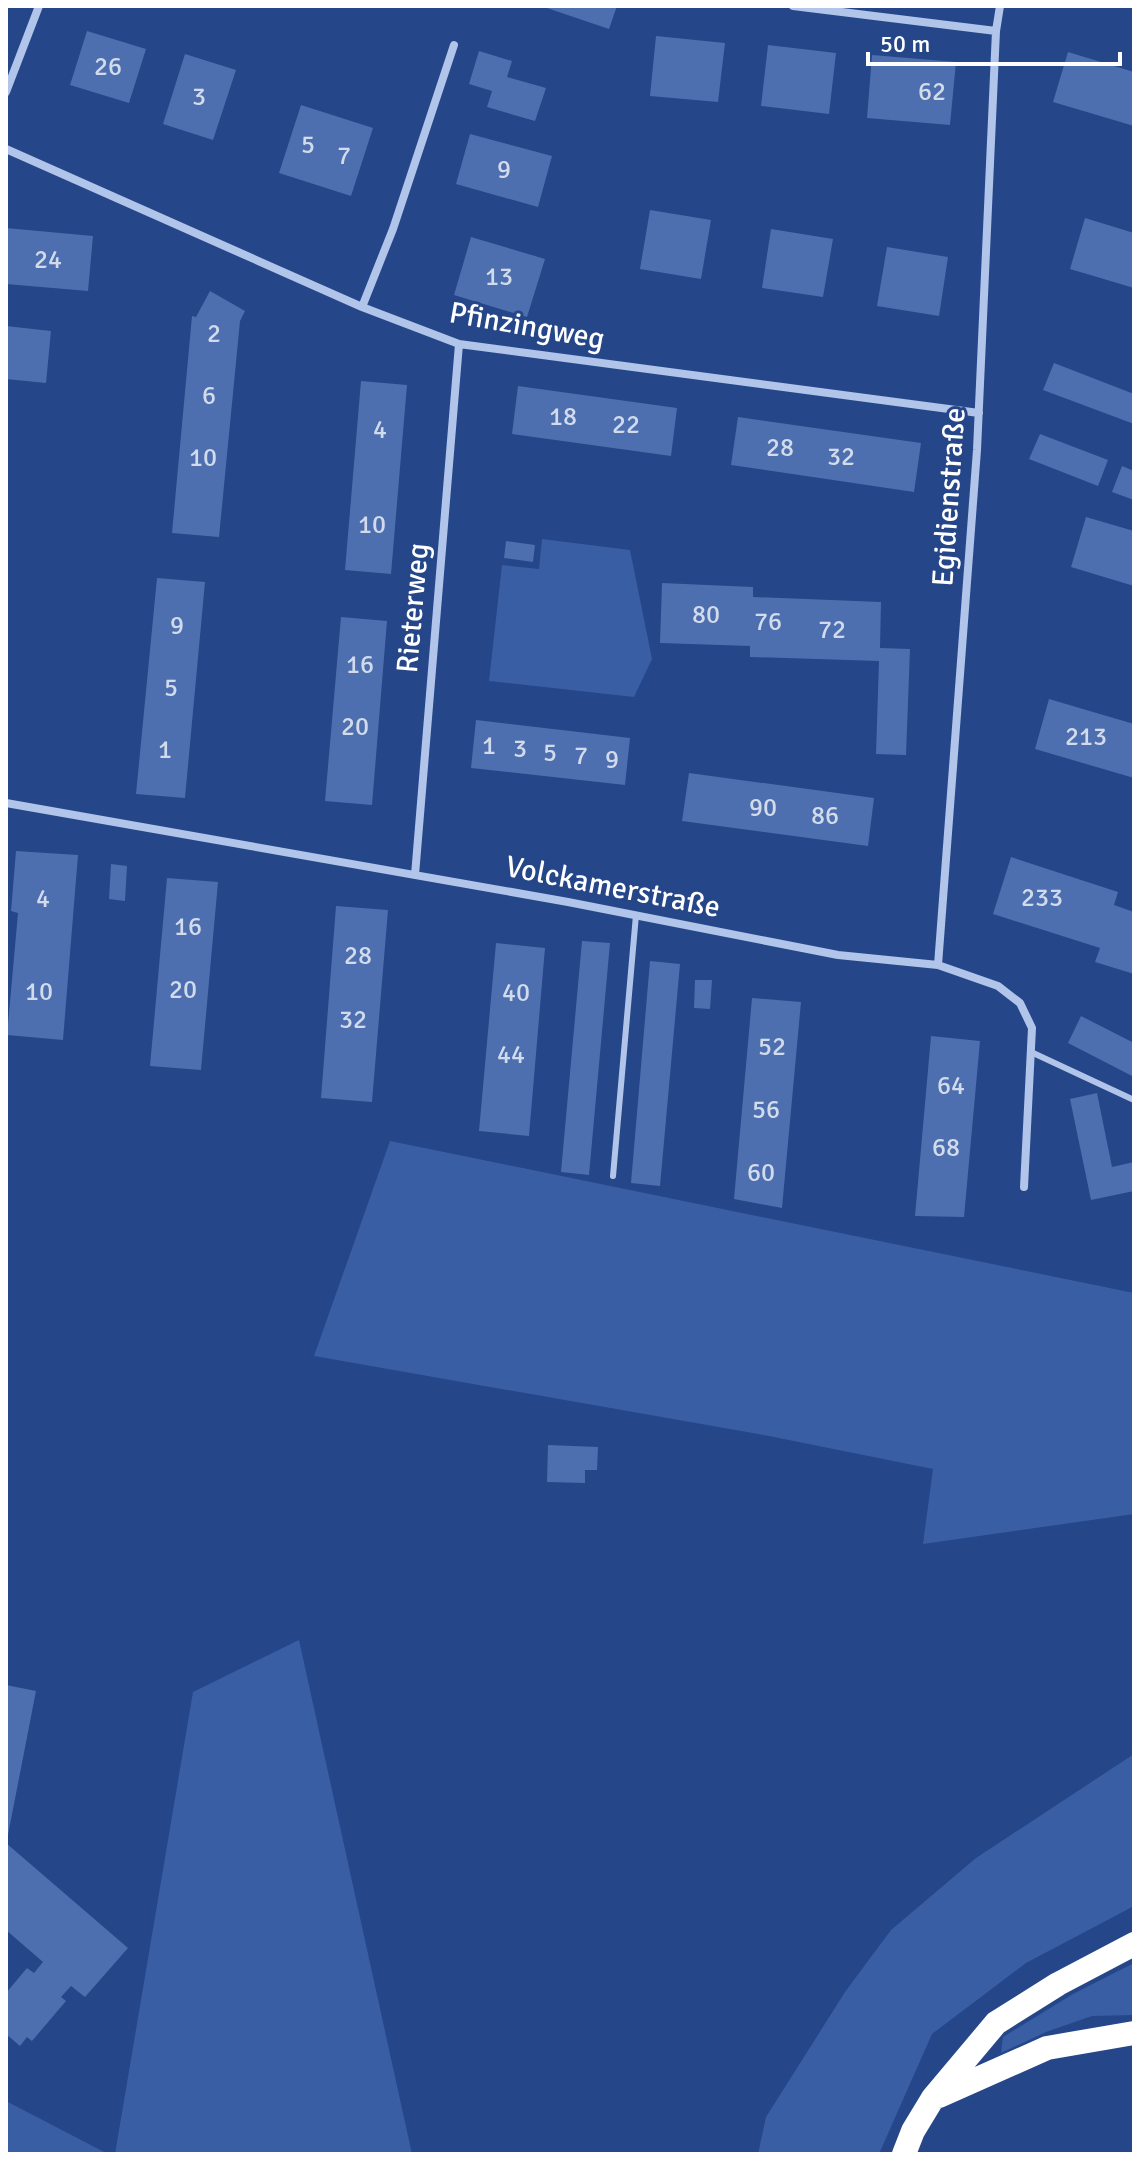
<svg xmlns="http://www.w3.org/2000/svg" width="1140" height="2160" viewBox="0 0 1140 2160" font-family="Signika,sans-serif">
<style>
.green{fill:#395ea4}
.building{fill:#4d6fb0}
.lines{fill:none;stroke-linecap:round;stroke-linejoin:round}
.service{stroke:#b1c4e9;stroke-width:6}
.minor{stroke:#b1c4e9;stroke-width:8}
.motorway{stroke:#fff;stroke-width:24}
.labels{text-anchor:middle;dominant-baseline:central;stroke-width:6;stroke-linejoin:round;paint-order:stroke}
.number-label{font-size:26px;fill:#d2dbeb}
.street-label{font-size:30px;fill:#fff;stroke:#254688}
</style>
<rect width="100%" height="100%" fill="#254688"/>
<path class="green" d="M 542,539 L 630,550 L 652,659 L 634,697 L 489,681 L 502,565 L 539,569 Z
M 390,1141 L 1134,1293 L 1134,1514 L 923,1544 L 933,1469 L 764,1435 L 314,1356 Z
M 299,1640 L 412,2154 L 115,2154 L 193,1692 Z
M 1134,1754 L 1134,1906 L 1026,1963 L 932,2034 L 879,2154 L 758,2154 L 766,2117 L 845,1992 L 891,1930 L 976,1858 Z
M 1134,1963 L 1134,2015 L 1092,2016 L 1046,2032 L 1001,2053 L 1003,2037 L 1073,1994 Z
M 6,2101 L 108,2154 L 6,2154 Z"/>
<path class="building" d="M 541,6 L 617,6 L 609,29 Z
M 87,31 L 146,49 L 129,103 L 70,85 Z
M 656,36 L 725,43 L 718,102 L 650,96 Z
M 768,45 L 836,53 L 829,114 L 761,106 Z
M 479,51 L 512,61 L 507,77 L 546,88 L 535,121 L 487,107 L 492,91 L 469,84 Z
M 1068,52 L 1134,72 L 1134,126 L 1053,102 Z
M 185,54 L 236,70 L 213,140 L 163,124 Z
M 872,55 L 956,62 L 950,125 L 867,118 Z
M 301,105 L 373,128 L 351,196 L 279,173 Z
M 470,134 L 552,156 L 538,207 L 456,184 Z
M 650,210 L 711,220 L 701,279 L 640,269 Z
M 1085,218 L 1134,233 L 1134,288 L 1070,269 Z
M 6,228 L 93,236 L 88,291 L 6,284 Z
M 771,229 L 833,239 L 823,297 L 762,288 Z
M 471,237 L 545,259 L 527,317 L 454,295 Z
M 887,247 L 948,257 L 939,316 L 877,306 Z
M 210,291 L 245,311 L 240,321 L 219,537 L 172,533 L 192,316 L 196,317 Z
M 6,326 L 51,331 L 46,383 L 6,379 Z
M 1054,363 L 1134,394 L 1134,424 L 1043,390 Z
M 361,381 L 407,385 L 391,574 L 345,570 Z
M 518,386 L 677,408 L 671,456 L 512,434 Z
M 738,417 L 921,443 L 914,492 L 731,465 Z
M 1040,434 L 1108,460 L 1098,486 L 1029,459 Z
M 1122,466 L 1134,471 L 1134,500 L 1112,492 Z
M 1086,517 L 1134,531 L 1134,586 L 1071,567 Z
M 506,541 L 535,545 L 533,562 L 504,558 Z
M 157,578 L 205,582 L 185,798 L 136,794 Z
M 662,583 L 753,587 L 753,597 L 881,602 L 880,648 L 910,649 L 906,755 L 876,754 L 879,661 L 750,657 L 750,646 L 660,643 Z
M 341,617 L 387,621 L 372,805 L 325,801 Z
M 1049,699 L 1134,724 L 1134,778 L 1035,749 Z
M 476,720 L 630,738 L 625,785 L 471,768 Z
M 689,773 L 874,798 L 868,846 L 682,821 Z
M 16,851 L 78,855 L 63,1040 L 7,1035 L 18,913 L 11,911 Z
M 1011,857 L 1118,892 L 1114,905 L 1134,912 L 1134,974 L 1095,962 L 1100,948 L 993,914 Z
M 111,864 L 127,866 L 125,901 L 109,899 Z
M 167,878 L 218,882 L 201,1070 L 150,1066 Z
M 336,906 L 388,910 L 372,1102 L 321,1098 Z
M 582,941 L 610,943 L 589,1175 L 561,1172 Z
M 496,943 L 545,948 L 529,1136 L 479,1131 Z
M 650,961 L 680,964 L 660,1186 L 631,1183 Z
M 695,980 L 712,980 L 710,1009 L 694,1008 Z
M 752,998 L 801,1002 L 782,1208 L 734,1199 Z
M 1081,1016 L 1134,1043 L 1134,1077 L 1068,1043 Z
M 931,1036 L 980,1041 L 964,1217 L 915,1216 Z
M 1097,1093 L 1112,1167 L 1134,1162 L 1134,1191 L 1091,1200 L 1070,1099 Z
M 548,1445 L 598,1447 L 597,1470 L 585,1470 L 585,1483 L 547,1482 Z
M 6,1685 L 36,1691 L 7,1840 L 6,1840 Z
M 6,1843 L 128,1948 L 85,1997 L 71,1986 L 61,1997 L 66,2001 L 32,2041 L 27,2037 L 20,2046 L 6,2034 L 6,1993 L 27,1968 L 34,1973 L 43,1962 L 6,1930 Z"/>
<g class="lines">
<path class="service" d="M 1031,1052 L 1134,1100
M 613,1176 L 636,915"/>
<path class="minor" d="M 793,6 L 996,31
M 6,92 L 39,6
M 6,149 L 362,307 L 459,344 L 979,413
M 362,307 L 393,229 L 454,45
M 6,803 L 568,902 L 838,955 L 938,965 L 998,986 L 1020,1003 L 1032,1028 L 1024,1187
M 415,875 L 459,344
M 938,965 L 977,450 L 996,31 L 1000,6"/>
<path class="motorway" d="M 939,2096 L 1047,2048 L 1134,2033
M 904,2154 L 913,2131 L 933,2098 L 996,2023 L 1058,1984 L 1134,1944"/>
</g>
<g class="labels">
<g class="number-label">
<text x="108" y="67">26</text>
<text x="932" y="92">62</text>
<text x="199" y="97">3</text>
<text x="308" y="145">5</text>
<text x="344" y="156">7</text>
<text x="504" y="170">9</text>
<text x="48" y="260">24</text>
<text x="499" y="277">13</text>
<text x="214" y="334">2</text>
<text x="209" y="396">6</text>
<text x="563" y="417">18</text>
<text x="626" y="425">22</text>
<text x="380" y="430">4</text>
<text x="780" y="448">28</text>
<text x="841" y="457">32</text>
<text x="203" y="458">10</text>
<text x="372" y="525">10</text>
<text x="706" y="615">80</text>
<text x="768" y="622">76</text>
<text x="177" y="626">9</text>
<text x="832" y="630">72</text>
<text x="360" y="665">16</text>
<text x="171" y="688">5</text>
<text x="355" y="727">20</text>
<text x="1086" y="737">213</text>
<text x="489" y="746">1</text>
<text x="520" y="749">3</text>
<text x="165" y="750">1</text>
<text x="550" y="753">5</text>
<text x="581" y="756">7</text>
<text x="612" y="760">9</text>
<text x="763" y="808">90</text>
<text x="825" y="816">86</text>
<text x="1042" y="898">233</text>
<text x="43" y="899">4</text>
<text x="188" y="927">16</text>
<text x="358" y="956">28</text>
<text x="183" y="990">20</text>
<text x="39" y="992">10</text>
<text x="516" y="993">40</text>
<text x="353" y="1020">32</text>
<text x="772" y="1047">52</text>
<text x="511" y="1055">44</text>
<text x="951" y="1086">64</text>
<text x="766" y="1110">56</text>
<text x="946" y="1148">68</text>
<text x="761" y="1173">60</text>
</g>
<g class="street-label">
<text transform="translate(527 326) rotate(10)">Pfinzingweg</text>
<text transform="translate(949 497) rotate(-86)">Egidienstraße</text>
<text transform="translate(413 608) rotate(-85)">Rieterweg</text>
<text transform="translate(613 887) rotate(11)">Volckamerstraße</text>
</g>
</g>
<rect width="1140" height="2160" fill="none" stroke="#ffffff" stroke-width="16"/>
<path d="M868 52v12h252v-12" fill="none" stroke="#ffffff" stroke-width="4"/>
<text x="880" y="52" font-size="24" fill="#ffffff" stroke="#254688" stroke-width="6" paint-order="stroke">50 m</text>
</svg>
